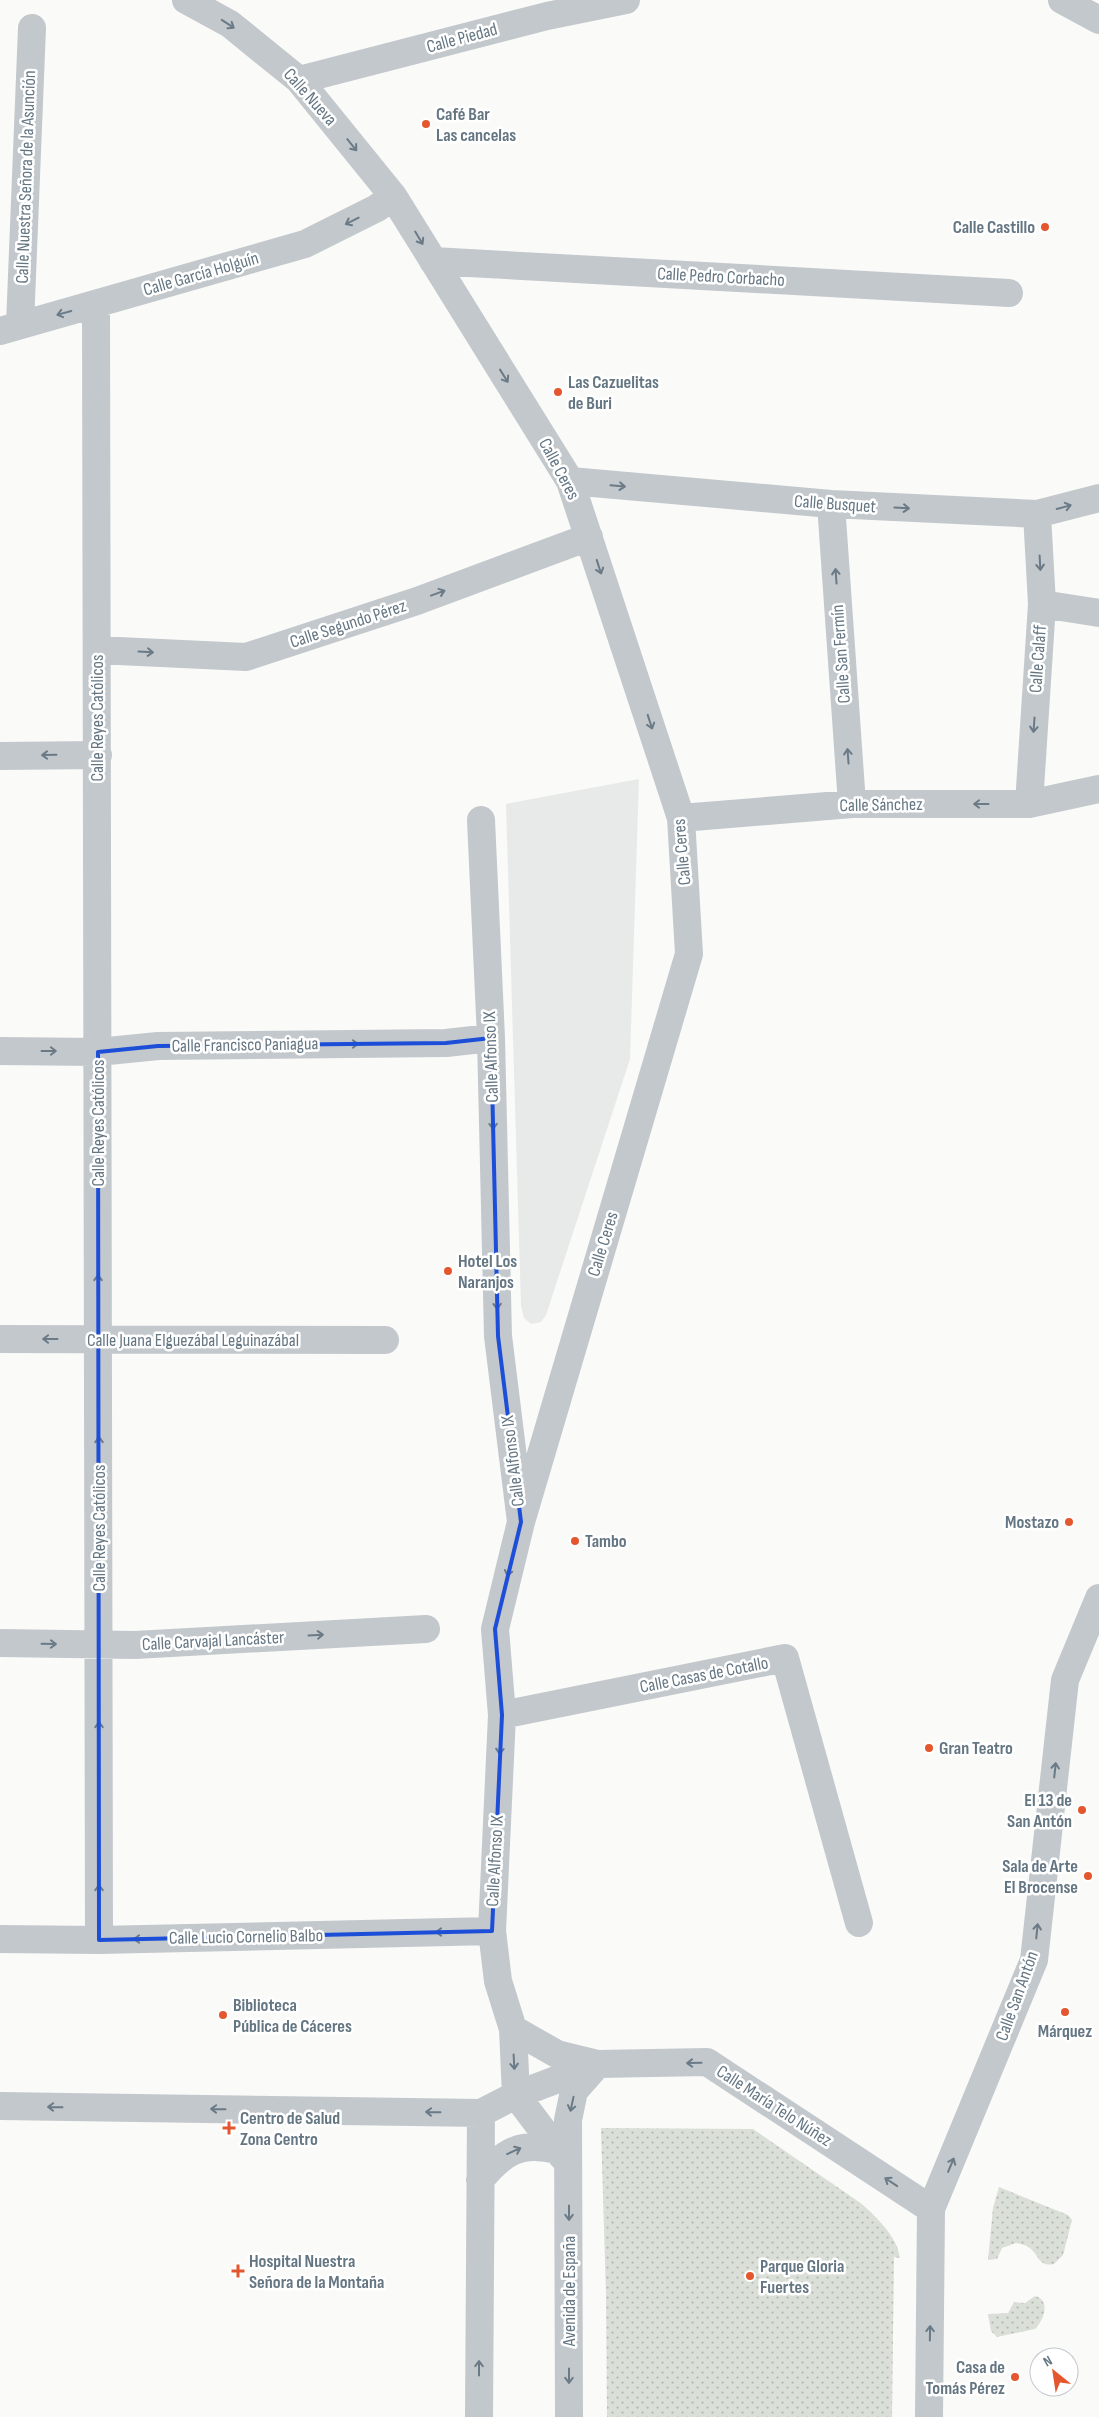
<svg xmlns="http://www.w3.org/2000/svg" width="1099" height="2417" viewBox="0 0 1099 2417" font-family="'Sofia Sans Condensed',sans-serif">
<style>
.built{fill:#e8e9e9}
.grass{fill:url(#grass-dots)}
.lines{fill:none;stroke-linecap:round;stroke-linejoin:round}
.minor{stroke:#c3c8cc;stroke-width:28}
.oneway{stroke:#6a7a87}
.marked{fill:none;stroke:#1d4ed8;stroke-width:4;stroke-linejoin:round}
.poi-dot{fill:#e4572e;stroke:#fff;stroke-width:2}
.labels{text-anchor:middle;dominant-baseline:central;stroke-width:5;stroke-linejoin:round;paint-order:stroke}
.street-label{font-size:18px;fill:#657683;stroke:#fff}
.poi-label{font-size:18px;font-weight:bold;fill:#657683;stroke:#fff;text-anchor:start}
</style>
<defs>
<pattern id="grass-dots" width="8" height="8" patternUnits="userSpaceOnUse" patternTransform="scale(1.25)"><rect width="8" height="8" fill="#dadfd7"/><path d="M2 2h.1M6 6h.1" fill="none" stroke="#b4b9b4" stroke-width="1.8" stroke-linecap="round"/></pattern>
</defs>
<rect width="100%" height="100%" fill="#fafaf8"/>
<path class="built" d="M 639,779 L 630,1059 L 546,1315 L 541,1322 L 531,1324 L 524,1318 L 521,1306 L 506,804 Z"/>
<path class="grass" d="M 601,2128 L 753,2129 L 862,2204 C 877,2218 897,2236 900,2258 L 894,2257 L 892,2417 L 607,2417 L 606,2295 Z
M 999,2187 L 1068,2215 L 1072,2220 L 1063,2255 L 1054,2264 C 1039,2267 1040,2257 1031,2249 C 1027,2245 1021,2244 1016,2243 L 1002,2248 L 997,2259 L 988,2260 L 993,2208 Z
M 1035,2296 C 1051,2300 1044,2320 1035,2329 L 997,2337 L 991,2331 L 988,2314 L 1008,2313 L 1014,2302 L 1025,2303 Z"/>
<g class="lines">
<path class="minor" d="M 186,0 L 230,24 L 299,80 L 393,196 L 570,481 L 681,818 L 689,954 L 521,1522
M 1062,0 L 1099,20
M 299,80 L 547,16 L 626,0
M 433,261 L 1009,293
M 96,305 L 99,1940
M 20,325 L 32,28
M 0,331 L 305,244 L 377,208 L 393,196
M 570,481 L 831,504 L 1037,514 L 1099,498
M 831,504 L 852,804
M 1042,604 L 1099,613
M 97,650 L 246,657 L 417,601 L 589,537
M 0,756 L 98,755
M 1029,804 L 1042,604 L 1037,514
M 681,818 L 852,804 L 1029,804 L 1099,789
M 481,820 L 491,1038 L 498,1336 L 521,1522 L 495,1629 L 502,1715 L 492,1931 L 498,1981 L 513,2029 L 516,2095
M 0,1051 L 98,1052 L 158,1046 L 446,1043 L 491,1038
M 0,1339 L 385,1340
M 0,1643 L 135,1645 L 426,1629
M 502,1715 L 785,1658 L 859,1923
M 0,1939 L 99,1940 L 492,1931
M 513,2029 L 557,2054 L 598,2064 L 707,2062 L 931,2209
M 516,2095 L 562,2156
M 0,2106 L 481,2113 L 516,2095 L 598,2064
M 480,2180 C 503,2152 520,2141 557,2150
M 479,2417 L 481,2113
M 569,2417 L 568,2120 L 574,2091 L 597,2065
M 929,2417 L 931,2209 L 1034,1960 L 1065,1680 L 1099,1598"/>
</g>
<defs><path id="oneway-shaft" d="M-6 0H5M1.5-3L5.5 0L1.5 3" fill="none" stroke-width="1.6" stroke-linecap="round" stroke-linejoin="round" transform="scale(1.25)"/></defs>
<g class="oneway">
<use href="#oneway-shaft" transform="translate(228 24) rotate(33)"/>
<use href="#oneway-shaft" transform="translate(352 145) rotate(51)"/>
<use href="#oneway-shaft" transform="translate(352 221) rotate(153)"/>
<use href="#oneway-shaft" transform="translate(419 238) rotate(59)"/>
<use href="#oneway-shaft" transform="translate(64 313) rotate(165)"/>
<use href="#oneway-shaft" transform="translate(504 376) rotate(58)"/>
<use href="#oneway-shaft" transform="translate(618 486) rotate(5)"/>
<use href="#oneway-shaft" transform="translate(1064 507) rotate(-15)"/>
<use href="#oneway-shaft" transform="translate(902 508) rotate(3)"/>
<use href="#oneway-shaft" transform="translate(1040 563) rotate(87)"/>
<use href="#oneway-shaft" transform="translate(599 567) rotate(72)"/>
<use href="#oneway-shaft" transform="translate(836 576) rotate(-94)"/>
<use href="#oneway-shaft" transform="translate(438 593) rotate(-20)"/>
<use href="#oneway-shaft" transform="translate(146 652) rotate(3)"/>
<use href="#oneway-shaft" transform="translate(650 722) rotate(72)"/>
<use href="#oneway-shaft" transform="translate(1034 725) rotate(94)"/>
<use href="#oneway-shaft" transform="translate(49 755) rotate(179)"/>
<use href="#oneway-shaft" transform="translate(848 756) rotate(-94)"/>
<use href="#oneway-shaft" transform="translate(981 804) rotate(180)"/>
<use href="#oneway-shaft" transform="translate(351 1044) rotate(-1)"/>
<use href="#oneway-shaft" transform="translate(49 1051)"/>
<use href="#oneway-shaft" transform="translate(493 1122) rotate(89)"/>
<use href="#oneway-shaft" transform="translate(98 1282) rotate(-90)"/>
<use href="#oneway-shaft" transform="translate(497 1302) rotate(89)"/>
<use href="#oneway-shaft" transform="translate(50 1339) rotate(-180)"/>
<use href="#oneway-shaft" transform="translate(99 1444) rotate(-90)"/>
<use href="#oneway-shaft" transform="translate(509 1569) rotate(104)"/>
<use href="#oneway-shaft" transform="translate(316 1635) rotate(-3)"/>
<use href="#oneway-shaft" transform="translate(49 1644) rotate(1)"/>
<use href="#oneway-shaft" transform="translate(99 1729) rotate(-90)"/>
<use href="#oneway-shaft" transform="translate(500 1747) rotate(93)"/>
<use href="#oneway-shaft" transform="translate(1055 1770) rotate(-84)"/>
<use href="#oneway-shaft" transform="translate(99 1892) rotate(-90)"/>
<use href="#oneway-shaft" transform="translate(1037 1931) rotate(-84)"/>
<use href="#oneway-shaft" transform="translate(443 1932) rotate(179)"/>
<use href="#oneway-shaft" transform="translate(141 1939) rotate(179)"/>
<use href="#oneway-shaft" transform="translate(514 2062) rotate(87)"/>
<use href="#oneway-shaft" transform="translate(694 2063) rotate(179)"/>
<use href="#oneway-shaft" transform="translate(572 2104) rotate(102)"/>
<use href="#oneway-shaft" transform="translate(55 2107) rotate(-179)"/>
<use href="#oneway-shaft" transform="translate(218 2109) rotate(-179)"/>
<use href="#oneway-shaft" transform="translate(433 2112) rotate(-179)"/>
<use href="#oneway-shaft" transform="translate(514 2151) rotate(-24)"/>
<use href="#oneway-shaft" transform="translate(951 2165) rotate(-67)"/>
<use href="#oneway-shaft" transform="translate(891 2182) rotate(-146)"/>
<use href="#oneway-shaft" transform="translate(569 2213) rotate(90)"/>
<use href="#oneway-shaft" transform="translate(930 2333) rotate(-89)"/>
<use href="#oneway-shaft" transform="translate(479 2368) rotate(-90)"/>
<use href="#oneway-shaft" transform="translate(569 2376) rotate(90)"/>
</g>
<path class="marked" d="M 491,1038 L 498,1336 L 521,1522 L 495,1629 L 502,1715 L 492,1931 L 99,1940 L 98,1052 L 158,1046 L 446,1043 Z"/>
<g class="poi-dot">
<circle cx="426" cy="124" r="5"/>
<circle cx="1045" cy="227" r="5"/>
<circle cx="558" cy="392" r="5"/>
<circle cx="448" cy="1271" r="5"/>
<circle cx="1069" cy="1522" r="5"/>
<circle cx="575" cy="1541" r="5"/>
<circle cx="929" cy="1748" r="5"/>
<circle cx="1082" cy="1810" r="5"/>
<circle cx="1088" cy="1876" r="5"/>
<circle cx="1065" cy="2012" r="5"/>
<circle cx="223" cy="2015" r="5"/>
<path d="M226.5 2120.5h5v5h5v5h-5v5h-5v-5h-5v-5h5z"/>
<path d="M235.5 2263.5h5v5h5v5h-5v5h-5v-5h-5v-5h5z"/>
<circle cx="750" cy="2276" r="5"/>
<circle cx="1015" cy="2377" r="5"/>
</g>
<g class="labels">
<g class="street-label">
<text transform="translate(462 38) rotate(-15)">Calle Piedad</text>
<text transform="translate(310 97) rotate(48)">Calle Nueva</text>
<text transform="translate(26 177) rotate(-88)">Calle Nuestra Señora de la Asunción</text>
<text transform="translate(201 274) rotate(-16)">Calle García Holguín</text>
<text transform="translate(721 277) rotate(3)">Calle Pedro Corbacho</text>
<text transform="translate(559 469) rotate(62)">Calle Ceres</text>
<text transform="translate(835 504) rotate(4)">Calle Busquet</text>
<text transform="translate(348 624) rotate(-18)">Calle Segundo Pérez</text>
<text transform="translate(841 654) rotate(-94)">Calle San Fermín</text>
<text transform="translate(1038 659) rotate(-86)">Calle Calaff</text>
<text transform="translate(97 718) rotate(-90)">Calle Reyes Católicos</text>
<text transform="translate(881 805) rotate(-1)">Calle Sánchez</text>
<text transform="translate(682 852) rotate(-95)">Calle Ceres</text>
<text transform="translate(245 1045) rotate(-1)">Calle Francisco Paniagua</text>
<text transform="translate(491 1057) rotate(-92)">Calle Alfonso IX</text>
<text transform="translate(98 1123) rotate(-90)">Calle Reyes Católicos</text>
<text transform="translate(603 1244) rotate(-73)">Calle Ceres</text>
<text x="193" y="1340">Calle Juana Elguezábal Leguinazábal</text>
<text transform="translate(513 1461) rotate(-97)">Calle Alfonso IX</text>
<text transform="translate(99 1528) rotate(-90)">Calle Reyes Católicos</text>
<text transform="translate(213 1641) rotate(-3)">Calle Carvajal Lancáster</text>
<text transform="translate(704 1675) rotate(-11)">Calle Casas de Cotallo</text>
<text transform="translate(495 1861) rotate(-87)">Calle Alfonso IX</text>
<text transform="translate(246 1937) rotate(-1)">Calle Lucio Cornelio Balbo</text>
<text transform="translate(1017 1996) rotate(-70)">Calle San Antón</text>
<text transform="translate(774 2106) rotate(33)">Calle María Telo Núñez</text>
<text transform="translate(569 2291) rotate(-90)">Avenida de España</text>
</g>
<g class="poi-label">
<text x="436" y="114">Café Bar<tspan x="436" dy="21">Las cancelas</tspan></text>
<text x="1035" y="227" text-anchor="end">Calle Castillo</text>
<text x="568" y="382">Las Cazuelitas<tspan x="568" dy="21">de Buri</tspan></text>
<text x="458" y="1261">Hotel Los<tspan x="458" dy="21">Naranjos</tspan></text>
<text x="1059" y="1522" text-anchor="end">Mostazo</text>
<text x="585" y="1541">Tambo</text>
<text x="939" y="1748">Gran Teatro</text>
<text x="1072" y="1800" text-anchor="end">El 13 de<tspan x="1072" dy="21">San Antón</tspan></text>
<text x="1078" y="1866" text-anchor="end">Sala de Arte<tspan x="1078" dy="21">El Brocense</tspan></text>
<text x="233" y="2005">Biblioteca<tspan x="233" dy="21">Pública de Cáceres</tspan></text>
<text x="1065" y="2031" text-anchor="middle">Márquez</text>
<text x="240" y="2118">Centro de Salud<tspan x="240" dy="21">Zona Centro</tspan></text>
<text x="249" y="2261">Hospital Nuestra<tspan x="249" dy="21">Señora de la Montaña</tspan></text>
<text x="760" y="2266">Parque Gloria<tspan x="760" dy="21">Fuertes</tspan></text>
<text x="1005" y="2367" text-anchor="end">Casa de<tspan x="1005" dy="21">Tomás Pérez</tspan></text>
</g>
</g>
<g transform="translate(1054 2372) rotate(330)"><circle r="24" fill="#ffffff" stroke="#c1c8cd"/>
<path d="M0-4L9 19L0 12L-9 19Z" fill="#e4572e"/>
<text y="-8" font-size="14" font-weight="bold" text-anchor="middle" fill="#657683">N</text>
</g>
</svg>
